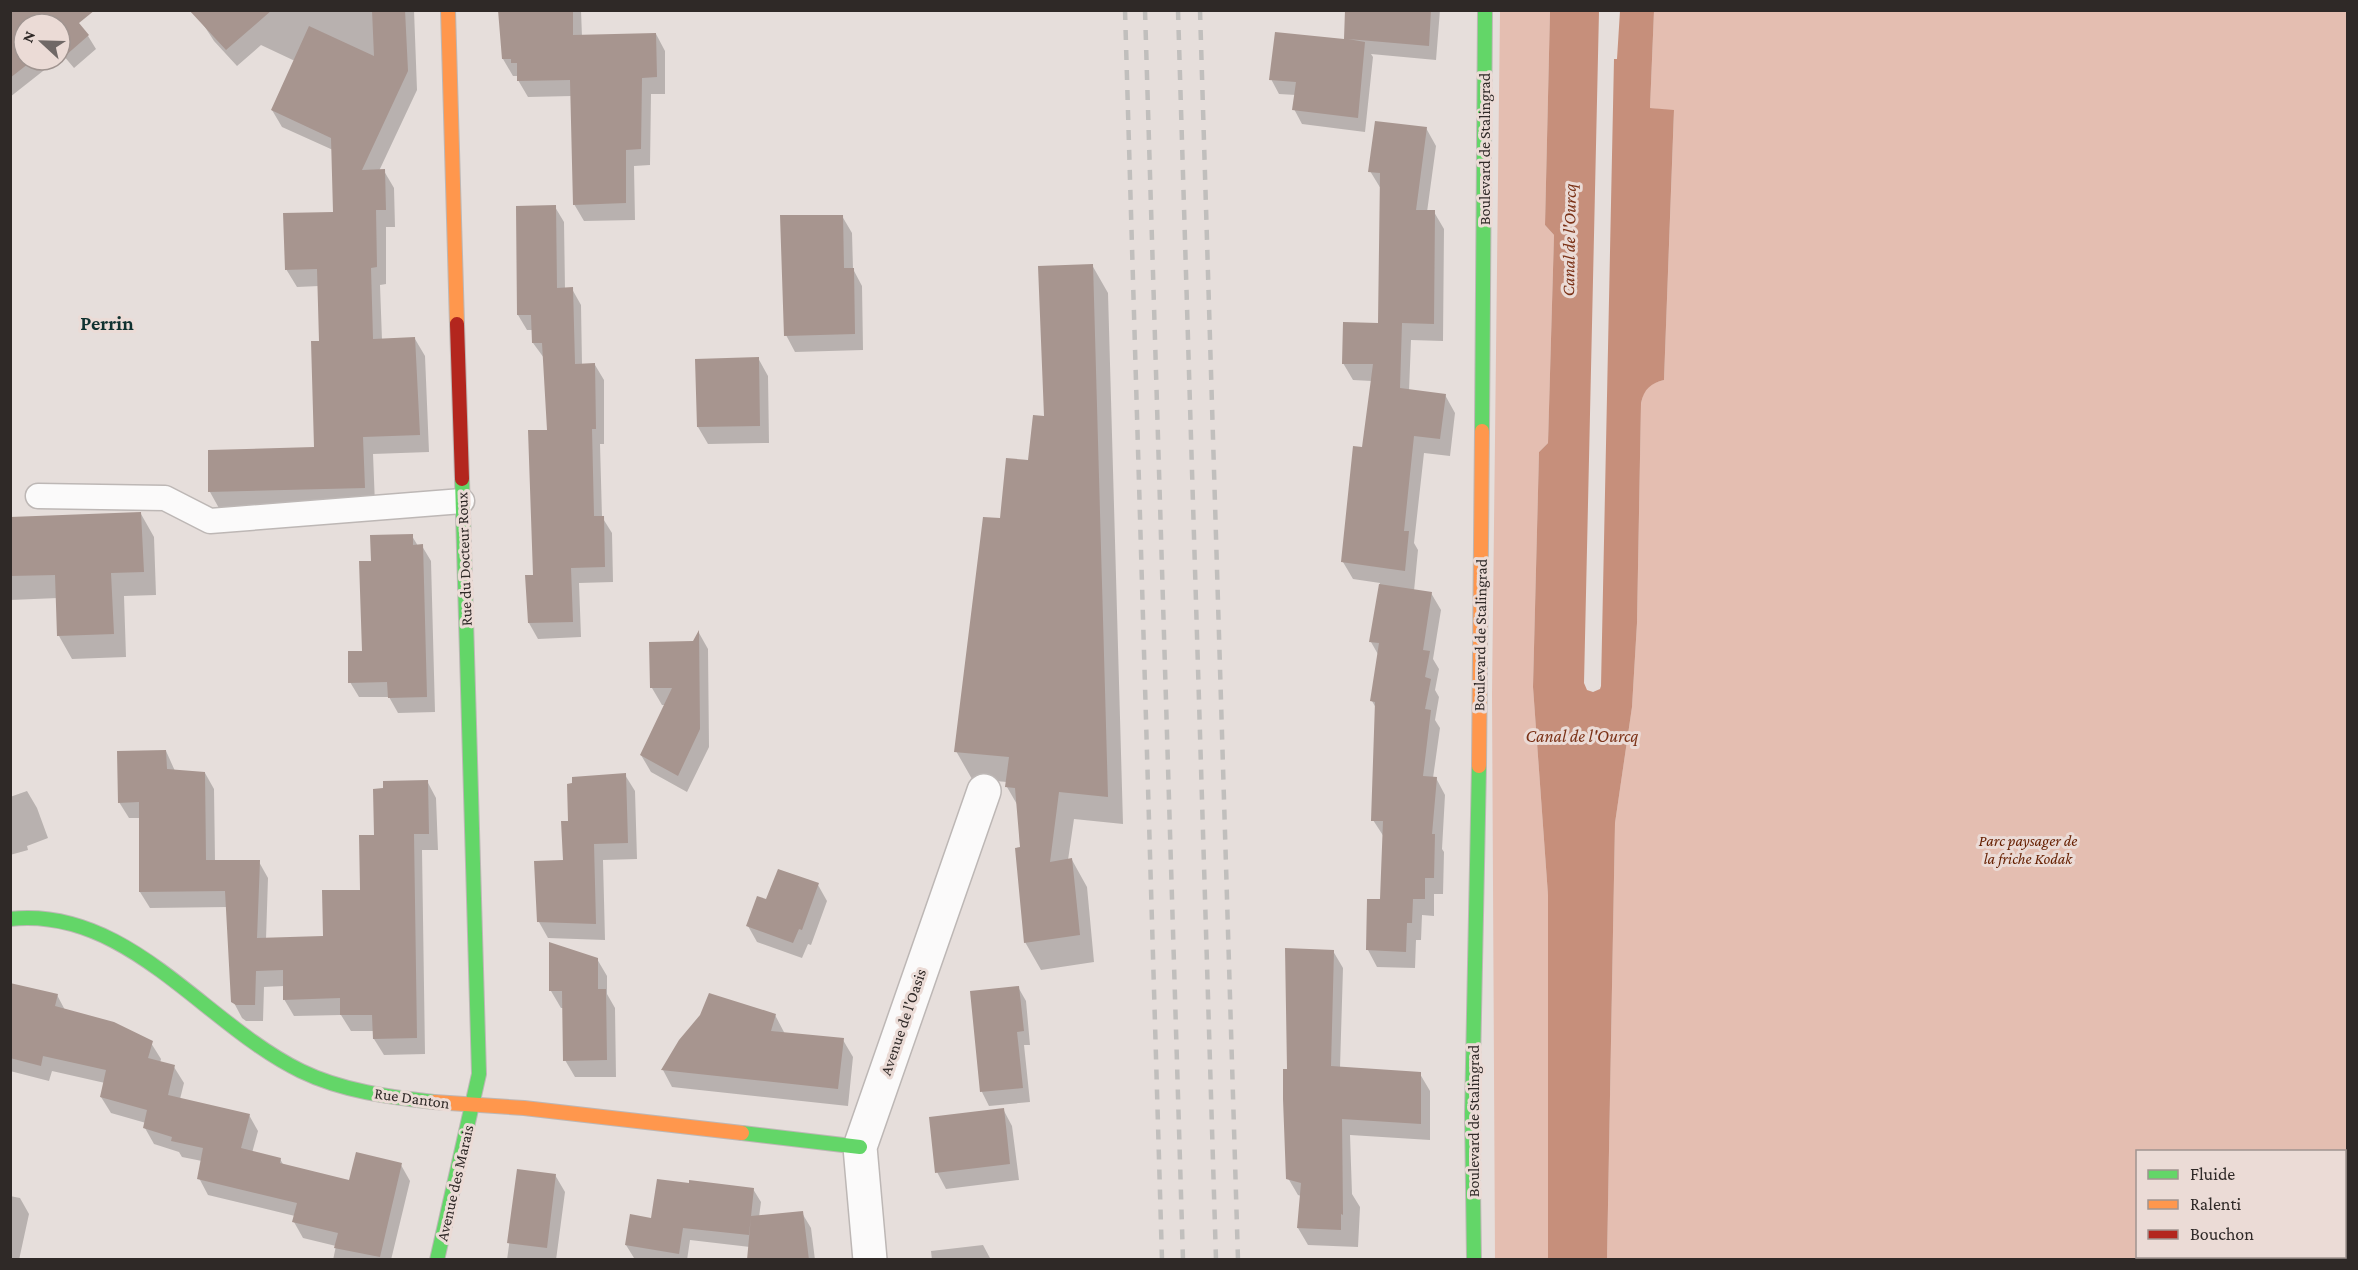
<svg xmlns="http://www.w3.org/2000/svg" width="2358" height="1270" viewBox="0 0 2358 1270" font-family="'Crimson Pro',serif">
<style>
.green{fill:#e4beb1;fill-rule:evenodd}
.water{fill:#c68f7b}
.shadow{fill:#0003}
.building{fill:#a7958f}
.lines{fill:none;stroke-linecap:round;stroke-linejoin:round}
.lane-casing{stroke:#bdb7b5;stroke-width:27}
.street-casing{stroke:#bdb7b5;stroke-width:36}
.fast-casing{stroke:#bdb7b5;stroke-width:16}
.slow-casing{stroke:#bdb7b5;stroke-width:16}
.jam-casing{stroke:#bdb7b5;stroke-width:16}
.lane{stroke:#fbfafa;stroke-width:24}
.street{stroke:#fbfafa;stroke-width:33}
.fast{stroke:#63d668;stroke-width:14}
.slow{stroke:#ff974d;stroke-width:14}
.jam{stroke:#b3261e;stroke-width:14}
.rail{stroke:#c1bfbd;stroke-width:4.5;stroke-dasharray:10 10;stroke-linecap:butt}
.labels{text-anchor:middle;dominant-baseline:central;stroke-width:6;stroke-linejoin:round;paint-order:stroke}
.street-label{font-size:16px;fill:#2f2927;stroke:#ebdbd6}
.park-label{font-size:16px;font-style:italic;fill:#651f00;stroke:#ebdbd6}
.water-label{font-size:18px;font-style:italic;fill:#7b3217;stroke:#ebdbd6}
.quarter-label{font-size:20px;font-weight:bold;fill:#103230;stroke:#ebdbd6}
</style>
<rect width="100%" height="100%" fill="#e6dedb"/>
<path class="green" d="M 1550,10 L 1545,225 L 1554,235 L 1548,443 L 1539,452 L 1533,687 L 1548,895 L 1548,1259 L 1495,1260 L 1492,695 L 1500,11 Z
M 1654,11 L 2347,11 L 2347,1259 L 1607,1260 L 1615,823 L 1632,707 L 1637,623 L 1641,403 C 1643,389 1650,383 1664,380 L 1674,111 L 1650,108 ZM 2138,1152 L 2344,1152 L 2344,1256 L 2138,1256 Z"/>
<path class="water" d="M 1550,11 L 1599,11 L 1584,683 L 1587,690 L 1593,692 L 1600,689 L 1601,686 L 1614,59 L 1617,59 L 1620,11 L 1654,11 L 1650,108 L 1674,110 L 1664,380 C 1651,383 1644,389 1641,403 L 1637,623 L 1632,707 L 1615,823 L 1607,1260 L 1548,1259 L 1548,895 L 1533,687 L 1539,452 L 1548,443 L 1554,235 L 1545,225 Z"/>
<path class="shadow" d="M 43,10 L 88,36 L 96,49 L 74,68 L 63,55 L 60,58 L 60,24 L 24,24 L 24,60 L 57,60 L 10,97 L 10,13 Z
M 217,10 L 414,10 L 417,90 L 379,171 L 384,171 L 394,188 L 395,227 L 386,227 L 386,284 L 380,285 L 382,340 L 415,339 L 425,356 L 429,452 L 373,454 L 375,505 L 220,510 L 210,492 L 209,452 L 316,449 L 321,342 L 319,286 L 297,287 L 286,269 L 335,213 L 333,150 L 282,127 L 272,110 L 295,61 L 261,45 L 237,66 L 214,41 L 203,24 Z
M 500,10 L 581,10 L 582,37 L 656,34 L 665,51 L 665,94 L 651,94 L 650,165 L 634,166 L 635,220 L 584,221 L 574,204 L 572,96 L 528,97 L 518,80 L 518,76 L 513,76 L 503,59 Z
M 1347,10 L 1440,10 L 1436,60 L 1371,54 L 1373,57 L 1365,132 L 1302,124 L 1294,109 L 1296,95 L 1279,94 L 1271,79 L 1346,41 Z
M 1426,128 L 1436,146 L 1427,212 L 1434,212 L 1444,229 L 1443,341 L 1411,340 L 1409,391 L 1445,395 L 1455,413 L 1450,456 L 1424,453 L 1414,543 L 1418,550 L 1414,591 L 1431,593 L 1441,610 L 1433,659 L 1439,669 L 1435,690 L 1439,697 L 1435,720 L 1440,728 L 1433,778 L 1436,778 L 1445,795 L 1442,849 L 1444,852 L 1443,894 L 1434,894 L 1434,916 L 1422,915 L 1421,940 L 1416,940 L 1415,968 L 1377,967 L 1368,950 L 1381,900 L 1384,837 L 1373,820 L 1376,708 L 1372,701 L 1379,656 L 1371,642 L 1380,583 L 1353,579 L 1343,562 L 1363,449 L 1372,381 L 1353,380 L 1343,363 L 1380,324 L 1381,189 L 1370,171 Z
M 555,207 L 564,222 L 565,289 L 572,289 L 581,305 L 582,365 L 595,365 L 604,380 L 604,444 L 600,444 L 602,517 L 612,533 L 613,582 L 579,583 L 581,637 L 538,639 L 529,623 L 527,577 L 534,576 L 549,431 L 544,358 L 533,343 L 533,330 L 527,330 L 518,315 Z
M 842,216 L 852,233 L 853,269 L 862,286 L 863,350 L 795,352 L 786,335 Z
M 1092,265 L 1108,293 L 1123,824 L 1074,819 L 1068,860 L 1072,860 L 1087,887 L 1094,962 L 1041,970 L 1025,942 L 1018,806 L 1007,787 L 1007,782 L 972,779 L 956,751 L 1001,520 L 1030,462 L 1046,418 Z
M 758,358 L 768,376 L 769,443 L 708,444 L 698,427 Z
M 141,514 L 154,537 L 156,595 L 124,596 L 126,657 L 72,659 L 59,636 L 58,598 L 10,600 L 10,518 Z
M 412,536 L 418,546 L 422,546 L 431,561 L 435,712 L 398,713 L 389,697 L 359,697 L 350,682 L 363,652 L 372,562 Z
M 699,633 L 708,649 L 709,747 L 687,792 L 651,772 L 641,755 L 665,705 L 662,705 L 652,688 L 694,642 Z
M 166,751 L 175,771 L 205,773 L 214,789 L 215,861 L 259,862 L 268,878 L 266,939 L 325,938 L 361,891 L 375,837 L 427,781 L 436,798 L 438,850 L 422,850 L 425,1054 L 384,1055 L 374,1039 L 374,1031 L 351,1031 L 341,1015 L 294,1016 L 284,999 L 284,986 L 264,987 L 263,1021 L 246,1021 L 242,1018 L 233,1001 L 228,907 L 150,908 L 140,892 L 140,818 L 129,818 L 119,802 Z
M 625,775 L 635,791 L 637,859 L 603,860 L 605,940 L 548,938 L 539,922 L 565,862 L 569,823 Z
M 27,791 L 37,808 L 48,838 L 27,846 L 28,850 L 10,855 L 10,797 Z
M 818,885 L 827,901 L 811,945 L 808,944 L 802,958 L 757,942 L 748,926 L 767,901 Z
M 1333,951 L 1343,968 L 1340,1068 L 1420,1074 L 1430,1091 L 1430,1140 L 1350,1135 L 1352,1194 L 1360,1207 L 1358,1247 L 1308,1245 L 1298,1228 L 1301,1196 L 1298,1195 L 1288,1178 L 1289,1071 Z
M 597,959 L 607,976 L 607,994 L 615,1008 L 616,1077 L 575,1077 L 565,1060 L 564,1008 L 561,1008 L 551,991 Z
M 10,984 L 57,995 L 65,1010 L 151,1043 L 161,1059 L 160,1063 L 174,1067 L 184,1083 L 180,1099 L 249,1115 L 258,1131 L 252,1153 L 280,1159 L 284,1166 L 351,1182 L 401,1165 L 410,1181 L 391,1260 L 333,1260 L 336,1246 L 303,1238 L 294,1222 L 295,1216 L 208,1195 L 199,1178 L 202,1161 L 182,1157 L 179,1152 L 154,1144 L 145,1128 L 146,1123 L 111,1113 L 101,1097 L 105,1083 L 52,1071 L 49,1081 L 10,1071 Z
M 1018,987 L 1026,1001 L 1030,1045 L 1024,1045 L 1030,1102 L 989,1106 L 982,1092 L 972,992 Z
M 775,1015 L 785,1034 L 843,1040 L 853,1057 L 848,1106 L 672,1087 L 663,1070 L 680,1041 Z
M 1003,1109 L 1012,1126 L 1019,1180 L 946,1189 L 937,1172 Z
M 519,1171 L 555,1175 L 565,1192 L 556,1260 L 507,1260 Z
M 753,1189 L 761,1202 L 759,1217 L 802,1213 L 811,1228 L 815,1260 L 748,1260 L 750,1247 L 690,1240 L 687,1260 L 644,1260 L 634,1258 L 626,1245 L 652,1219 Z
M 10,1196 L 20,1198 L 29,1214 L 19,1260 L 10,1260 Z
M 983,1245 L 991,1260 L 932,1260 L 931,1251 Z"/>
<path class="building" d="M 10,10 L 95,10 L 79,23 L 89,35 L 65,56 L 60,49 L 60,24 L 24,24 L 24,60 L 33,60 L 10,78 Z
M 189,10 L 272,10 L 226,50 Z
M 372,10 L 405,10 L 408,71 L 362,170 L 385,169 L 386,210 L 376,210 L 377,267 L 371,268 L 373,339 L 415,337 L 420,435 L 363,437 L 365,488 L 208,492 L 208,450 L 314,447 L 311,341 L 319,341 L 317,269 L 285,270 L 283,213 L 333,212 L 331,138 L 271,110 L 309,26 L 374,56 Z
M 498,10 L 573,10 L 573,35 L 656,33 L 657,77 L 642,78 L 641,149 L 626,150 L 626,203 L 573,205 L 570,80 L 517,81 L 517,63 L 511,63 L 511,59 L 502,59 Z
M 1345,10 L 1431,10 L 1429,46 L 1348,39 L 1365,42 L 1358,118 L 1292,110 L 1296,82 L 1269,80 L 1275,32 L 1344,39 Z
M 1375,121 L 1427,127 L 1416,210 L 1435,210 L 1434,324 L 1402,323 L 1400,388 L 1446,394 L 1440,439 L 1414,436 L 1404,531 L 1409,531 L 1405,571 L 1341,562 L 1353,446 L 1362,447 L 1373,364 L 1342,364 L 1343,322 L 1378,323 L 1380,173 L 1368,172 Z
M 556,205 L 557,288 L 573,287 L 575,364 L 595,363 L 596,429 L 592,429 L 594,516 L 604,516 L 605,567 L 571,568 L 573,622 L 528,623 L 525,575 L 533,575 L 528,430 L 547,430 L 542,343 L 532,343 L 531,315 L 517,315 L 516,206 Z
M 780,215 L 843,215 L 844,268 L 854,268 L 855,334 L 784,336 Z
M 1093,264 L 1108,797 L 1059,792 L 1050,862 L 1072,858 L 1080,935 L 1024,943 L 1015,848 L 1020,847 L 1015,788 L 1005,787 L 1009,757 L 954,752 L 983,517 L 1000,518 L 1006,458 L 1028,460 L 1033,415 L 1044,416 L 1038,266 Z
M 759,357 L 760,426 L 697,427 L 695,359 Z
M 141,512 L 144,572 L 111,573 L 114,634 L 57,636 L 55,575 L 10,576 L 10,517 Z
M 413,534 L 413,545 L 423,544 L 427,697 L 388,698 L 387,682 L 348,683 L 348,651 L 362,651 L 359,561 L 371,561 L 370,535 Z
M 1379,584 L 1432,592 L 1423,650 L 1430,651 L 1425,677 L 1431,679 L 1425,709 L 1431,710 L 1423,776 L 1437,777 L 1432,834 L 1435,834 L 1434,878 L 1425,878 L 1425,899 L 1413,899 L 1412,923 L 1407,923 L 1406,952 L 1366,950 L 1367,899 L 1380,899 L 1383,821 L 1371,821 L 1375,702 L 1370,701 L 1379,643 L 1369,642 Z
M 699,630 L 700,729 L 678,776 L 640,755 L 672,688 L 650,688 L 649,642 L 693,641 Z
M 166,750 L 167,769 L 205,772 L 206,860 L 260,860 L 257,938 L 323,936 L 322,890 L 360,890 L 359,835 L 374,835 L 373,789 L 383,788 L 383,781 L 428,780 L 429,834 L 414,834 L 417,1038 L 373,1039 L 372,1015 L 340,1015 L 340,998 L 283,1000 L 283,970 L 256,971 L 255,1005 L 236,1005 L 231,1002 L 225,891 L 139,892 L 139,802 L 118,803 L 117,751 Z
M 626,773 L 628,843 L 594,844 L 596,924 L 537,922 L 534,861 L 563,860 L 561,821 L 568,821 L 567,784 L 572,783 L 572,777 Z
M 778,869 L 819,883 L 802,930 L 799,929 L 793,943 L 746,926 L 757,896 L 766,899 Z
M 549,942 L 598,958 L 598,989 L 606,989 L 607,1060 L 563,1061 L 562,991 L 549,991 Z
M 1285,948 L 1334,950 L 1331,1066 L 1421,1072 L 1421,1124 L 1342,1119 L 1343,1215 L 1341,1214 L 1341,1230 L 1297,1228 L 1301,1183 L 1286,1179 L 1283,1099 L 1283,1069 L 1287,1069 Z
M 10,983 L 58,994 L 55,1006 L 114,1022 L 153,1041 L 148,1058 L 175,1065 L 168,1095 L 250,1114 L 241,1148 L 281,1158 L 280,1163 L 349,1180 L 356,1152 L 402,1163 L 380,1257 L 334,1248 L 338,1233 L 292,1222 L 297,1203 L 197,1179 L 203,1148 L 171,1141 L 172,1137 L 143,1128 L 147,1110 L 100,1097 L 106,1070 L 43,1056 L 41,1066 L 10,1058 Z
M 1019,986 L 1024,1031 L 1017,1032 L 1023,1088 L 980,1092 L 970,991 Z
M 709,993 L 776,1014 L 771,1031 L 844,1038 L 838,1089 L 661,1070 L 679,1040 L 700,1015 Z
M 1004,1108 L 1010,1164 L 935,1173 L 929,1117 Z
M 517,1169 L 556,1174 L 547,1248 L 507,1243 Z
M 657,1179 L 689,1183 L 689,1180 L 754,1188 L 749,1235 L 683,1228 L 679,1254 L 625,1245 L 630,1214 L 651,1218 Z
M 803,1211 L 809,1260 L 747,1260 L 751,1216 Z"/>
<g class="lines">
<defs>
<path id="lane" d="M 38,496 L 165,498 L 210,521 L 462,501"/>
<path id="street" d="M 870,1260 L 860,1147 L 984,791"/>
<path id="fast" d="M 1482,431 L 1485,10
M 10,919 C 128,906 204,1024 301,1071 C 342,1091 389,1097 434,1102
M 742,1133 L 860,1147
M 437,1260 L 479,1074 L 462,479
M 1474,1260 L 1472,1114 L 1479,766"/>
<path id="slow" d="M 448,10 L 457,324
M 1479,766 L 1482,431
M 434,1102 L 524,1108 L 742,1133"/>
<path id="jam" d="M 457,324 L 462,479"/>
</defs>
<use href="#lane" class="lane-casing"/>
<use href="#street" class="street-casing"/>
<use href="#fast" class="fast-casing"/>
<use href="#slow" class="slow-casing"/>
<use href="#jam" class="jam-casing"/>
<use href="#lane" class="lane"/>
<use href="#street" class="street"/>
<use href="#fast" class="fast"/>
<use href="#slow" class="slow"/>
<use href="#jam" class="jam"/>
<path class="rail" d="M 1125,10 L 1162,1260
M 1145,10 L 1183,1260
M 1178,10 L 1216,1260
M 1200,10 L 1238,1260"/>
</g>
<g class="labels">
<g class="street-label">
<text transform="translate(1484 149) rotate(-90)">Boulevard de Stalingrad</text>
<text transform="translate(464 559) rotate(-92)">Rue du Docteur Roux</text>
<text transform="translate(1480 635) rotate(-89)">Boulevard de Stalingrad</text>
<text transform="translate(903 1022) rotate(-71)">Avenue de l'Oasis</text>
<text transform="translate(412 1098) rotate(8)">Rue Danton</text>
<text transform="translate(1473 1121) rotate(-90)">Boulevard de Stalingrad</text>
<text transform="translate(455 1183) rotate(-77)">Avenue des Marais</text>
</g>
<g class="park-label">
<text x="2028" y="840">Parc paysager de<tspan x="2028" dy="18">la friche Kodak</tspan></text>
</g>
<g class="water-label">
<text transform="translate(1569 240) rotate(-89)">Canal de l'Ourcq</text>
<text x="1582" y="736">Canal de l'Ourcq</text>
</g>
<g class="quarter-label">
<text x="107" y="323">Perrin</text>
</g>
</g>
<rect width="2358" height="1270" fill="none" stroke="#2f2927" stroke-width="24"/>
<rect x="2136" y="1150" width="210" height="108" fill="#ebdbd6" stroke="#a09490" stroke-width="1.5"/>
<rect x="2148" y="1170" width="30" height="9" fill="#63d668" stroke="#a09490" stroke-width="1.5"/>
<text x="2190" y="1180" font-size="18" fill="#2f2927">Fluide</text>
<rect x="2148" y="1200" width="30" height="9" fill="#ff974d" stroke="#a09490" stroke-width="1.5"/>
<text x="2190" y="1210" font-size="18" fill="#2f2927">Ralenti</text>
<rect x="2148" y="1230" width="30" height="9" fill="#b3261e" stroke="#a09490" stroke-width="1.5"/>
<text x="2190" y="1240" font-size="18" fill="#2f2927">Bouchon</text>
<g transform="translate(42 42) rotate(292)"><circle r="28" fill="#ebdbd6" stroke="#a09490" stroke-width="1.5"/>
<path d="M0-4.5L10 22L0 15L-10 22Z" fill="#6f6866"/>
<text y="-9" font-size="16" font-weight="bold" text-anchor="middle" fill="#2f2927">N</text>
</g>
</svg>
